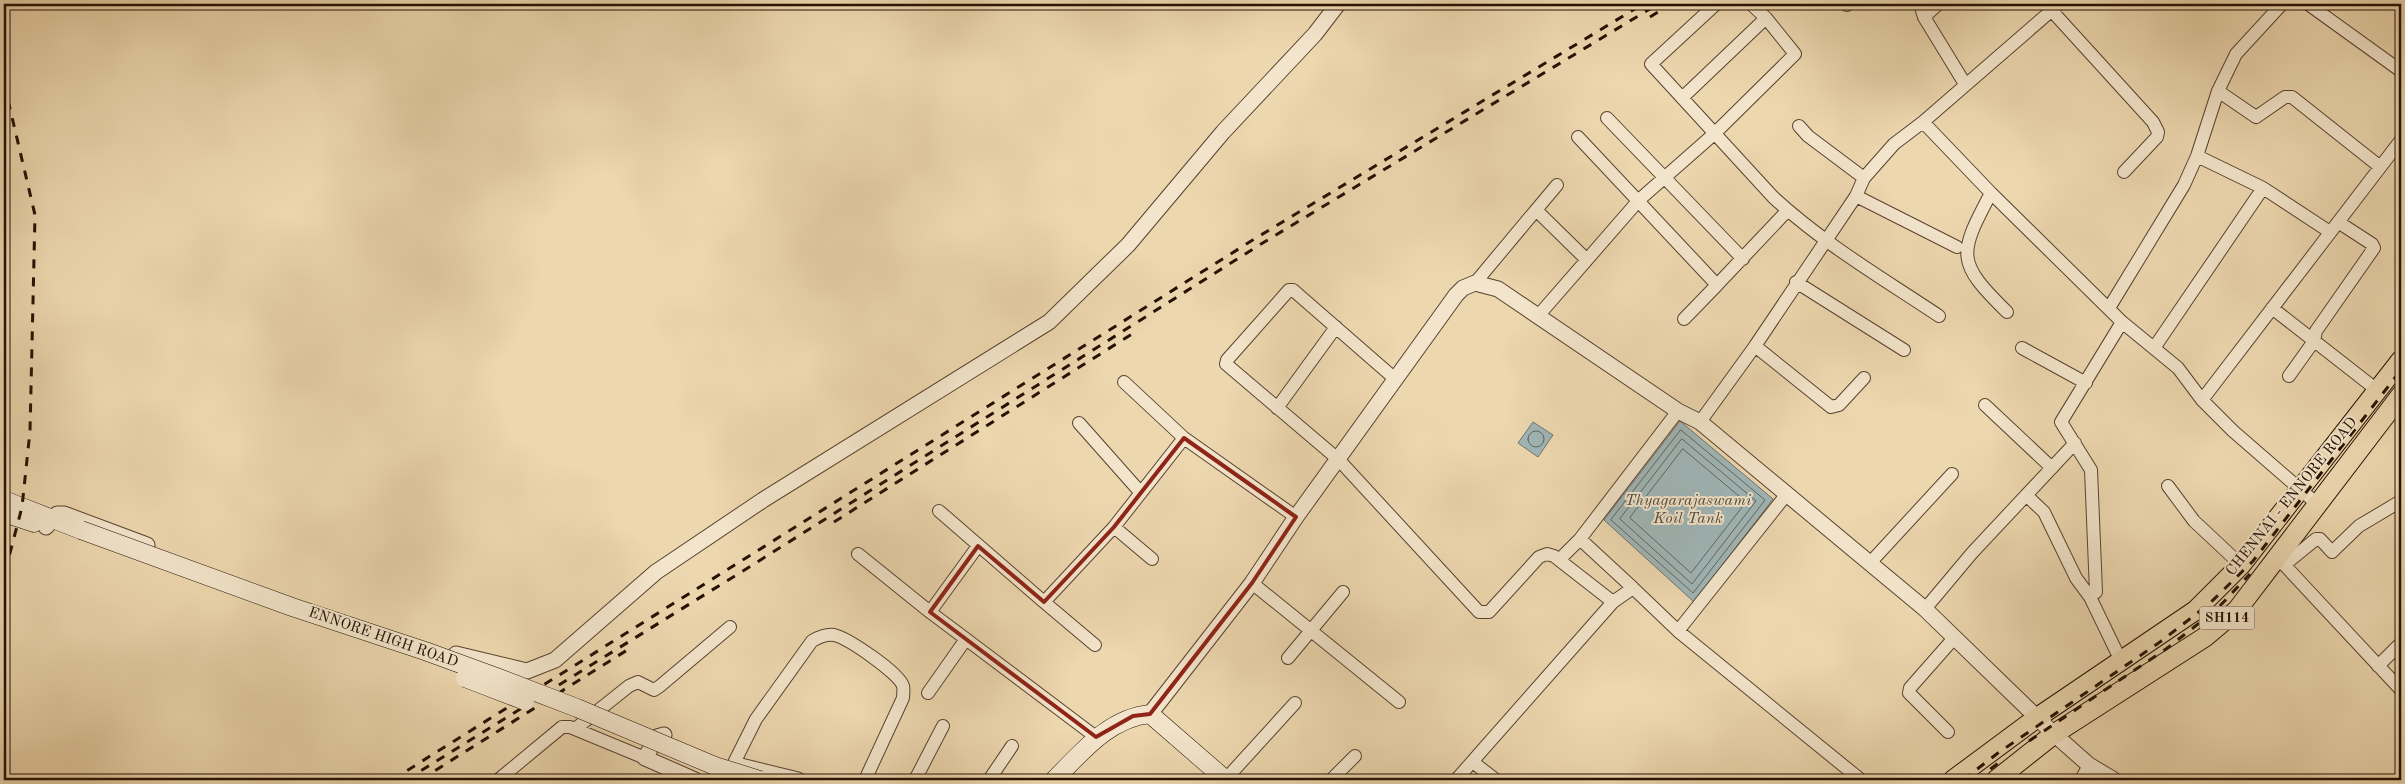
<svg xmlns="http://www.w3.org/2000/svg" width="2405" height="784" viewBox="0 0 2405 784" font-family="'Old Standard TT',serif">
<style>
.water{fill:#9fb6b7;stroke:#6e746f}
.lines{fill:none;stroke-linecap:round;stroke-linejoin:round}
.shore{stroke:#62645d;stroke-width:1}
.minor-casing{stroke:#57422e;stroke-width:14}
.tertiary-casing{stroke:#57422e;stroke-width:17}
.secondary-casing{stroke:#251103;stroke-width:19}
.primary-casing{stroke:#251103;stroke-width:21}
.minor{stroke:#f3e5cb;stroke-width:12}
.tertiary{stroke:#f3e5cb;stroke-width:15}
.secondary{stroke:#f3e5cb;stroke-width:18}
.primary{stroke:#edd7af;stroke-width:19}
.rail{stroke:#251103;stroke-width:3;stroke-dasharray:9 9;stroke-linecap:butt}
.secondary-bridge-casing{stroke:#251103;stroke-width:19;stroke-linecap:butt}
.secondary-bridge{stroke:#f3e5cb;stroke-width:18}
.marked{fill:none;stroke:#8f2418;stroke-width:4;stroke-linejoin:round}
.labels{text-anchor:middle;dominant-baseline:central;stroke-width:4;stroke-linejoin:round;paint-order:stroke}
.shield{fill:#f3e5cb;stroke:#63513f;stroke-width:1}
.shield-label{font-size:14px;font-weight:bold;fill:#251103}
.street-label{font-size:15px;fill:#251103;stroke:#f3e5cb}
.water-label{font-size:16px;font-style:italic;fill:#504b42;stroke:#f3e5cb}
</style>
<rect width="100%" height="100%" fill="#edd7af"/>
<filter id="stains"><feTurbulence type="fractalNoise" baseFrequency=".004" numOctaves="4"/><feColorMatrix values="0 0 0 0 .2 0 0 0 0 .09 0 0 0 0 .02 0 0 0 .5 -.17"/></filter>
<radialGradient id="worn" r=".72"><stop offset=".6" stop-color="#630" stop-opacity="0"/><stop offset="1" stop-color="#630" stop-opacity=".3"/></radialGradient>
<path class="water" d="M 1680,421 L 1773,499 L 1694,602 L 1604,520 Z
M 1533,422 L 1553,435 L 1538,457 L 1518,443 Z"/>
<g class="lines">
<path class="shore" d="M 1681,430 L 1765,500 L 1693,593 L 1611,520 Z
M1528 439a8 8 0 1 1 16 0a8 8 0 1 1-16 0Z
M 1682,439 L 1756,501 L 1692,584 L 1620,519 Z
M 1683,449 L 1746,502 L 1691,573 L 1630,518 Z"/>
<defs>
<path id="minor" d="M 1716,4 L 1651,64 L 1773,197 C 1824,244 1882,278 1939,316
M 1846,4 L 1847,5
M 1920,4 L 1924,17 L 1965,84
M 2308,4 L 2401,71
M 2052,11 L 2153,122 L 2158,132 L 2157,137 L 2124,172
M 1924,17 L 1938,4
M 2218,91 L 2256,117 L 2285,97 L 2292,97 L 2379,166
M 1682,98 L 1766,18
M 1607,118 L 1743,259
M 1923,122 L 1991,193 L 2122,322 L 2178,368 L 2202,400 L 2233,431 L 2316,503
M 1799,126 L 1808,136 L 1864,178
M 1578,137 L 1717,285 L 1787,211
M 2197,156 L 2263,188 L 2330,232
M 1991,193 C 1958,255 1956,262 2007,312
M 1856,196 L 1957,247
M 1536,210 L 1557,185
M 1796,282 L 1904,350
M 1475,283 L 1536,210 L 1586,259
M 2109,308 L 2184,185 L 2197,156 L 2218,91 L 2236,54 L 2282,4
M 2272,308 L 2377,390
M 1538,316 L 1639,200 L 1714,134 L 1795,54 L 1766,18 L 1751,4
M 1684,319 L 1717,285
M 1755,346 L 1831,407 L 1839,405 L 1864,378
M 2022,348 L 2086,383
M 2154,348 L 2263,188
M 2289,376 L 2314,341 L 2316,331 L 2374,248 L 2372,244 L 2338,222
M 1394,378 L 1293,290 L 1289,290 L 1227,360 L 1226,364 L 1339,460 L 1479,612 L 1489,612 L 1539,557 L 1547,554 L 1554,556 L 1613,602 L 1633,588 L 1678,631 L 1861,780
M 1124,382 L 1184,438
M 2202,400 L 2401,140
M 1985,405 L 2052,468
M 1277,408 L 1336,327
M 1700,422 L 1755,346 L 1856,196 L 1864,178 L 1894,144 L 1923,122 L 2059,4
M 1079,423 L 1141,493
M 2168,486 L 2194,521 L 2241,565
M 2026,495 L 2044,512 L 2076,578 L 2090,597
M 939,511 L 1044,602 L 1114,527 L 1184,438 L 1296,517
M 1114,527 L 1152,559
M 858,554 L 930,612 L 1096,737
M 2277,557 L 2401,690
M 1559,560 L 1580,539
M 1870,563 L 1952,474
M 2284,565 L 2316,539 L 2320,539 L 2332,552 L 2359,526 L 2401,501
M 1252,583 L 1399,702
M 1633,588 L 1580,539 L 1678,411
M 1044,602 L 1095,645
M 1925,609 L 1972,553 L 2075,443
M 930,612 L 978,546
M 1678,631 L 1786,495
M 1288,658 L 1343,592
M 2121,661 L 2090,597 L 2096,592 L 2091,470 L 2061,422 L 2122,322
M 2378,666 L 2401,643
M 928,693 L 966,639
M 575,729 L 629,686 L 638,682 L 654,690 L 660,686 L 730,627
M 1948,732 L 1909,693 L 1910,688 L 1955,637
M 734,763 L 756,719 L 812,641 C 819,637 826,634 834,635 C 848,638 899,673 903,686 C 904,690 903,695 903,698 L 865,780
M 1474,763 L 1496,780
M 498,780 L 562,727 L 570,727 L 645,758
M 915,780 L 943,726
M 989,780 L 1012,746
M 1225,780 L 1295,703
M 1331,780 L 1355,756
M 1456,780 L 1613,602
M 2081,780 L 2089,765"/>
<path id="tertiary" d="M 46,527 L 57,514 L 64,514 L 147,545
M 456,654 L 527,671 L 555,660 L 656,572 L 763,500 L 1049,322 L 1128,245 L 1223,132 L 1315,34 L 1338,4
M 1150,714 L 1252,583 L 1296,517 L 1456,295 L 1463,288 L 1475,283 L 1498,289 L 1678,411 L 1700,422 L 1925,609 L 2054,734 L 2089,765 L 2114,780
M 664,735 L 657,737 L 645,758 L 695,780
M 741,766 L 798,780"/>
<path id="secondary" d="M 4,500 L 81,530
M 4,513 L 34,523
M 1054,780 C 1082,752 1109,718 1150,714 L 1226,780"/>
<path id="primary" d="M 1953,780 L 2038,717 L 2196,610 L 2241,565 L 2401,360
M 1996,780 L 2054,734 L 2205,637 L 2237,610 L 2401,395"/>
</defs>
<use href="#minor" class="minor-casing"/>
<use href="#tertiary" class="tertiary-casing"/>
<use href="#secondary" class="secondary-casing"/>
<use href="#primary" class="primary-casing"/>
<use href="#minor" class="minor"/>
<use href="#tertiary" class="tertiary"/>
<use href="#secondary" class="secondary"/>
<use href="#primary" class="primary"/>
<path class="rail" d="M 1650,17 L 1671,4
M 4,83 L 35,215 L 30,431 L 22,507 L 4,576
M 834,522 L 1132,334
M 2029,741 L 2166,649 L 2216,610 L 2250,574
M 392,780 L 1256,238 L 1643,4
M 406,780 L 754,564 L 1261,244 L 1658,4
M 420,780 L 632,647
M 1963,780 L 1998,753 L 2160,642 L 2209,604 L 2253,561 L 2401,370
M 1976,780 L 2001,761"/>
<defs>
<path id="secondary-bridge" d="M 81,530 L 292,607 L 425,651 L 499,678 L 577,708 L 715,766 L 760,780
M 465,678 L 525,701"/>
</defs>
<use href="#secondary-bridge" class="secondary-bridge-casing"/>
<use href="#secondary-bridge" class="secondary-bridge"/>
</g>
<path class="marked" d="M 1184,438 L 1296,517 L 1252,583 L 1150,714 L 1133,716 L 1096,737 L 930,612 L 978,546 L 1044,602 L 1114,527 Z"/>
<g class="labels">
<rect class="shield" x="2199.5" y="606.5" width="55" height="23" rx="4"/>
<g class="shield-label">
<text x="2227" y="618">SH114</text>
</g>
<g class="street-label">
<text transform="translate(2292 497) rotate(-51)">CHENNAI - ENNORE ROAD</text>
<text transform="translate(383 638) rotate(19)">ENNORE HIGH ROAD</text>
</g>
<g class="water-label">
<text x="1688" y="501">Thyagarajaswami<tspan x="1688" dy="18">Koil Tank</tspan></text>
</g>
</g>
<rect width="2405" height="784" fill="none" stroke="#edd7af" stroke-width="20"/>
<rect x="5" y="5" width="2395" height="774" fill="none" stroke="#251103" stroke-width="2.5"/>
<rect x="10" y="10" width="2385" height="764" fill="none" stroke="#251103"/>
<rect width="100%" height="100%" filter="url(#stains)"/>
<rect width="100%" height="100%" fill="url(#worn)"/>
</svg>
